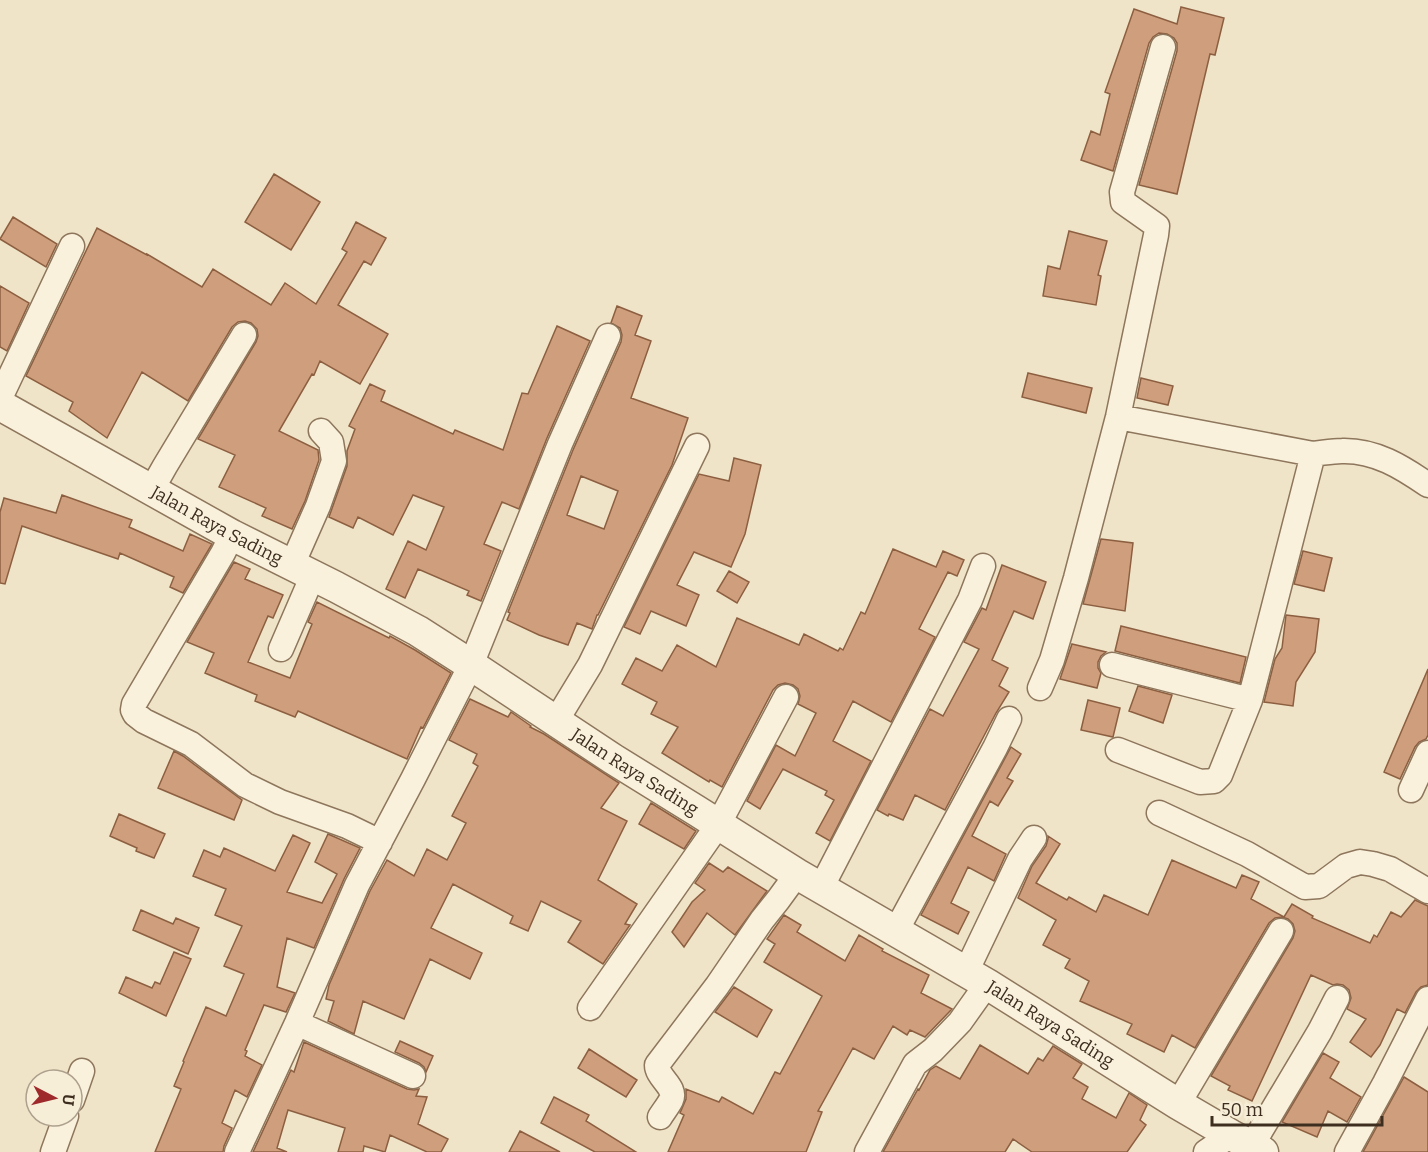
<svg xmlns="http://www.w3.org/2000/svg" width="1428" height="1152" viewBox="0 0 1428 1152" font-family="Bitter,serif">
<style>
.building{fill:#cf9f7d;stroke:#8d5f41;stroke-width:1.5;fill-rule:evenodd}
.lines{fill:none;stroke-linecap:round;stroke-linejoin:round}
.minor-casing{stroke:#8d765c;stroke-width:27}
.tertiary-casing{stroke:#8d765c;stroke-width:33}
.minor{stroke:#faf1dc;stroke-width:24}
.tertiary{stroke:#faf1dc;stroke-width:30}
.labels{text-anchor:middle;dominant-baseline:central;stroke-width:4.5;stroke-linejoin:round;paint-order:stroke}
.street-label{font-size:18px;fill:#3d2e20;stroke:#f7eed8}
</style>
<rect width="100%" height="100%" fill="#f0e4c8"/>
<path class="building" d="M 1181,7 L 1224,18 L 1215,55 L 1210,54 L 1177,194 L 1139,185 L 1177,51 L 1177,43 L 1174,38 L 1167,34 L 1159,33 L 1153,37 L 1149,43 L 1113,171 L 1081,160 L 1091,131 L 1100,135 L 1110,94 L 1105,92 L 1134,9 L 1177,24 Z
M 274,174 L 320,202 L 291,250 L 245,222 Z
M 13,217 L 57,244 L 46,267 L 0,239 Z
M 356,222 L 386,238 L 371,265 L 364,261 L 338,305 L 388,334 L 360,384 L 320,361 L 314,375 L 312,374 L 279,431 L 318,450 L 319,460 L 305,501 L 292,529 L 262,516 L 266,508 L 219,487 L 235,455 L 198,439 L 256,342 L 258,336 L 257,329 L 251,323 L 245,321 L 238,322 L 232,327 L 188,401 L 142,372 L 107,438 L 69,411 L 73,402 L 26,376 L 97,228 L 147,255 L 147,254 L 202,287 L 213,269 L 271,305 L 285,283 L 316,304 L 347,252 L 342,249 Z
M 1069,231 L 1107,241 L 1098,275 L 1101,276 L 1096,305 L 1043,296 L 1048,266 L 1060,269 Z
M 0,286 L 29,303 L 7,351 L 0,347 Z
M 617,306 L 642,316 L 635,335 L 651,341 L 631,398 L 688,418 L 672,465 L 598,615 L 597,615 L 592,629 L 577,623 L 568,645 L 539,635 L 507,620 L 510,613 L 508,612 L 573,450 L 621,342 L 622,335 L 620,328 L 611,323 ZM 581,476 L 618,491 L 604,529 L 567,515 Z
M 557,326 L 590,341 L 547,438 L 519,509 L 502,502 L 484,544 L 501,551 L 481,601 L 467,595 L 469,591 L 418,569 L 405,598 L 386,589 L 408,541 L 426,550 L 444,507 L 413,495 L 393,535 L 358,517 L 353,528 L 329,517 L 347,466 L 347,451 L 355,429 L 349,426 L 370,384 L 385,391 L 381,401 L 453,434 L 455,430 L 503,450 L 522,393 L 528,394 Z
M 1028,373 L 1092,388 L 1086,413 L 1022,397 Z
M 1141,378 L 1173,386 L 1168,405 L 1137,398 Z
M 734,458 L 761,465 L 745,534 L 731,567 L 694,552 L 677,585 L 699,595 L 686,626 L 651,611 L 640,634 L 624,627 L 699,474 L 729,481 Z
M 62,495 L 132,520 L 129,527 L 183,551 L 190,534 L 212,544 L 183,593 L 170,587 L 174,577 L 120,553 L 118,559 L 22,526 L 5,584 L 0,583 L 0,512 L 4,498 L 56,513 Z
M 1101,539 L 1133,543 L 1125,611 L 1083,604 Z
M 893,549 L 936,567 L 943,551 L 964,560 L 957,576 L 948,572 L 919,629 L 935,637 L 891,722 L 853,701 L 833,741 L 871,761 L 830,841 L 816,833 L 834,800 L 825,795 L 827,791 L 783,769 L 760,809 L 747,801 L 776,745 L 795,756 L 816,713 L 798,704 L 800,696 L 798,689 L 793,685 L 785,683 L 778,685 L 773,690 L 722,787 L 710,780 L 709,782 L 662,753 L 678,727 L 651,714 L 657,702 L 622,684 L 636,658 L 662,671 L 677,645 L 716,667 L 737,618 L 799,645 L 804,634 L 838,651 L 840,648 L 843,650 L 861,612 L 865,614 Z
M 1303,551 L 1332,558 L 1324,591 L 1294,584 Z
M 234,562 L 250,569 L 245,579 L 283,595 L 273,618 L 268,616 L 248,662 L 290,678 L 312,624 L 308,622 L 317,602 L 389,638 L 390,636 L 415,650 L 451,673 L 423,728 L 421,727 L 407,759 L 298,711 L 295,717 L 255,701 L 257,695 L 205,673 L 214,653 L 187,642 Z
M 1002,565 L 1046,582 L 1033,619 L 1014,611 L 992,660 L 1008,668 L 999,686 L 1009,692 L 996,713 L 945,810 L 915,795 L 903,820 L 889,814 L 888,816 L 877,810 L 930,709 L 943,716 L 979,649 L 964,642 L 982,608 L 986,610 Z
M 729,571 L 749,582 L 737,603 L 717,591 Z
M 1286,615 L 1319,619 L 1315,652 L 1296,682 L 1293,706 L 1264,702 L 1275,659 L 1282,648 Z
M 1121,626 L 1246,657 L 1240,683 L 1115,651 Z
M 1072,644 L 1106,652 L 1101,656 L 1098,662 L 1098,668 L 1101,673 L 1097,688 L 1060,679 Z
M 1428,669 L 1428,735 L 1426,739 L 1419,742 L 1415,747 L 1400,779 L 1384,772 Z
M 1138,686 L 1172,695 L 1163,723 L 1129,711 Z
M 470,699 L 508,717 L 511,712 L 531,726 L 530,727 L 544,734 L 619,783 L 601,808 L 627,821 L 598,880 L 637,904 L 625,924 L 630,925 L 603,964 L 568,942 L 581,921 L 541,901 L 528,931 L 510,923 L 513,916 L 453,884 L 431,928 L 482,953 L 470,979 L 430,959 L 404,1019 L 363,1001 L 354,1034 L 328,1021 L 334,1001 L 326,999 L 329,985 L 370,891 L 387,860 L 414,876 L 427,849 L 447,860 L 466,823 L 452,816 L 478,766 L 473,763 L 477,754 L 449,740 Z
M 1088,700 L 1120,708 L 1113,737 L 1081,730 Z
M 1011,747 L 1021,754 L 1007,778 L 1013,781 L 998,806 L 990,801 L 972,836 L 1006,854 L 994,881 L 968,867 L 951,903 L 969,912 L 958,934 L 921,915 Z
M 174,751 L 183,756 L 242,800 L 234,820 L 158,788 Z
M 651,803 L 696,831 L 684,849 L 639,824 Z
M 119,814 L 165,834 L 154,858 L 136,851 L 137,848 L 110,836 Z
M 328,834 L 360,848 L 344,879 L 314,948 L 287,938 L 277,987 L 295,993 L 286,1012 L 264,1005 L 245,1050 L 247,1051 L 245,1056 L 262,1065 L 247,1097 L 235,1090 L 222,1123 L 232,1128 L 224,1146 L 223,1152 L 155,1152 L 181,1089 L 174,1086 L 184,1062 L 183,1061 L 206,1007 L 226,1016 L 244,974 L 224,966 L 242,926 L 215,915 L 226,889 L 193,876 L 204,850 L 220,857 L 224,848 L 275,871 L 293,835 L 310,843 L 287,892 L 322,903 L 337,874 L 315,862 Z
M 1048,836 L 1060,844 L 1036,883 L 1067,900 L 1069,897 L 1096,912 L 1104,895 L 1148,915 L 1172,860 L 1236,888 L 1242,875 L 1259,882 L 1251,899 L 1284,917 L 1292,904 L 1313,916 L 1312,918 L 1370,943 L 1374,935 L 1377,937 L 1391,912 L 1401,917 L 1415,900 L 1428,906 L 1428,985 L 1421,987 L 1416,992 L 1405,1013 L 1397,1009 L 1380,1045 L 1371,1057 L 1350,1042 L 1366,1019 L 1347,1009 L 1351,998 L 1349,990 L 1343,985 L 1337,984 L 1333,985 L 1311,975 L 1252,1101 L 1228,1090 L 1230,1086 L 1211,1076 L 1293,938 L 1295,931 L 1293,924 L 1288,919 L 1282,917 L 1275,918 L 1269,923 L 1195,1048 L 1172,1035 L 1164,1052 L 1127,1034 L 1132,1024 L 1080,1001 L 1089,981 L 1065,968 L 1070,959 L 1043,945 L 1056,920 L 1018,898 L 1032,866 L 1046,846 L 1048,839 Z
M 709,863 L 723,872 L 728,867 L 767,891 L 735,935 L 707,913 L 684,947 L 672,932 L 692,902 L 705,890 L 695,883 Z
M 141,910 L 173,924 L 176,918 L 199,928 L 188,954 L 133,930 Z
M 784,915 L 801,925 L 797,932 L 845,961 L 859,935 L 883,949 L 882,951 L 929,975 L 921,993 L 952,1009 L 925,1037 L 910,1030 L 907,1035 L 893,1026 L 874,1059 L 853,1048 L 818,1111 L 822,1112 L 806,1152 L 668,1152 L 684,1115 L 680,1113 L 686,1099 L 686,1089 L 719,1102 L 722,1097 L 753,1114 L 775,1072 L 780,1074 L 822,996 L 764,962 L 775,944 L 767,939 Z
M 174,952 L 191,959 L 166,1016 L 119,993 L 126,977 L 152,988 L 155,982 L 160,984 Z
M 734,987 L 772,1010 L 757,1037 L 715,1012 Z
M 400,1041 L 433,1056 L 426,1072 L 424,1067 L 419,1063 L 395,1052 Z
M 304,1042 L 407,1089 L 414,1090 L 419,1089 L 416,1096 L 427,1097 L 418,1124 L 448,1139 L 441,1152 L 427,1152 L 390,1135 L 385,1152 L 364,1146 L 363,1152 L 338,1152 L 345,1128 L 288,1110 L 277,1148 L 287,1152 L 253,1152 L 291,1070 L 294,1072 Z
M 980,1045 L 1028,1074 L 1038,1058 L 1043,1061 L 1053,1046 L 1082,1064 L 1073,1078 L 1088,1087 L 1082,1099 L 1116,1118 L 1129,1093 L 1147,1105 L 1140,1120 L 1146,1125 L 1127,1152 L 1032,1152 L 1013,1139 L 1005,1152 L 883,1152 L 918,1089 L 919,1090 L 930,1070 L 936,1066 L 960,1079 Z
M 589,1049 L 637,1080 L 626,1097 L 578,1068 Z
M 1323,1053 L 1339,1062 L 1330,1078 L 1361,1097 L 1347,1122 L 1328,1111 L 1317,1137 L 1282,1122 Z
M 1404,1077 L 1428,1092 L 1428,1152 L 1363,1152 Z
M 554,1097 L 589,1115 L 586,1121 L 636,1152 L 595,1152 L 541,1123 Z
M 520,1131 L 560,1152 L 509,1152 Z"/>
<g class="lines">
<defs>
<path id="minor" d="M 0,398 L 72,246
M 1118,417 L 1313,454 C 1323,453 1332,451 1342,451 C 1375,450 1402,467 1428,485
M 152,489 L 165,466 L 244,335
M 232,535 L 223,553 L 134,704 L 133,710 L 135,714 L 144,721 L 191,744 L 245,785 L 280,802 L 347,826 L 380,842
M 292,565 L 318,506 L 334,461 L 331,442 L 321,431
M 281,649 L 313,575
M 1112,665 L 1250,700
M 1040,688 L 1052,660 L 1076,578 L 1118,417 L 1156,235 L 1157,226 L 1123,202 L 1122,192 L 1163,47
M 556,721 L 590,665 L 697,446
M 1118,750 L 1200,782 L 1214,781 L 1220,775 L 1250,700 L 1313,454
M 1411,790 L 1428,753
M 1159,813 L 1247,854 L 1305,887 L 1319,886 L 1346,866 L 1360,862 L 1373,864 L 1390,869 L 1428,891
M 821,888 L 970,600 L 983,566
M 896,931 L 995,748 L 1009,719
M 966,972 L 1020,859 L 1034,838
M 590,1008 L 718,825 L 786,697
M 297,1023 L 413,1076
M 72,1100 L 82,1071
M 1178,1104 L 1281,931
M 660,1117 C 663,1112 668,1106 671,1100 C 677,1087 657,1078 657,1065 L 717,986 L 762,920 L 778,900 L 797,874
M 1252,1145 L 1320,1031 L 1337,998
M 53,1152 L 66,1116
M 237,1152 L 297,1023 L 357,885 L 413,779 L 471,665 L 560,444 L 608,336
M 867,1152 L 915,1064 L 933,1050 L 960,1022 L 987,984
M 1206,1152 L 1231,1135
M 1347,1152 L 1385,1083 L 1428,999"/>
<g id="tertiary">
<path id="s1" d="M 0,405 L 232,535 L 336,587 L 418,631 L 471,665 L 613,759 L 697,811 L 797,874 L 987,984 L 1178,1104 L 1231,1135 L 1263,1152"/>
</g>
</defs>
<use href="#minor" class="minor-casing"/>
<use href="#tertiary" class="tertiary-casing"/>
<use href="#minor" class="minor"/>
<use href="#tertiary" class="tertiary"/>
</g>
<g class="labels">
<g class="street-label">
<text stroke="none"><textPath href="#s1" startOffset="248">Jalan Raya Sading</textPath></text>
<text stroke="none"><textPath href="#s1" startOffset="734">Jalan Raya Sading</textPath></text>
<text stroke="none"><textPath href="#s1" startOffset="1220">Jalan Raya Sading</textPath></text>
</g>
</g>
<g transform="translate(54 1098) rotate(97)"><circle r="28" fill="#f7eed8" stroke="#ada18e" stroke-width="1.5"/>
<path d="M0-4.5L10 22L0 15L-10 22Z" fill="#9e2a2b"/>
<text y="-9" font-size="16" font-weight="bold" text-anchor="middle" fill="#3d2e20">U</text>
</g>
<path d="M1212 1116v9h170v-9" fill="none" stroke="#3d2e20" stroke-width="3"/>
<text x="1221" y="1116" font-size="18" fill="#3d2e20" stroke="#f7eed8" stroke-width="4.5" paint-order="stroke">50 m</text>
</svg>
